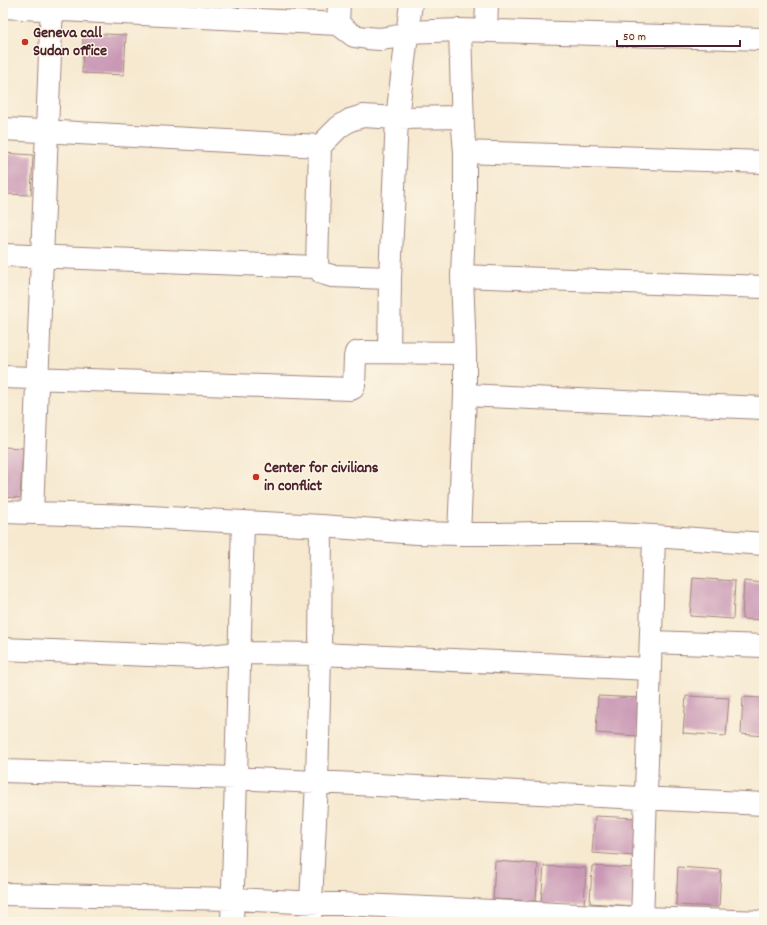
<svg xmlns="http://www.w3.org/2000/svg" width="767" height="925" viewBox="0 0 767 925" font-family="Dekko,sans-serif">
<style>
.building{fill:#c998b5}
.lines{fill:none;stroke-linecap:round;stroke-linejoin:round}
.minor-casing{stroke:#a0847e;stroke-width:24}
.minor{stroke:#fff;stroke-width:22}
.poi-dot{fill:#c8321e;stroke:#fcf5e5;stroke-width:1.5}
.labels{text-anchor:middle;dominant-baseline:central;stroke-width:3;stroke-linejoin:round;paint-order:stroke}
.poi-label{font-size:16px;font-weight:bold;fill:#4a1f2b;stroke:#fcf5e5;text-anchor:start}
</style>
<rect width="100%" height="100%" fill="#fcf5e5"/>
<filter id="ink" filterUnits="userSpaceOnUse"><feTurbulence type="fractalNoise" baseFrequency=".025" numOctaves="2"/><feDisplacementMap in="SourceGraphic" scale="8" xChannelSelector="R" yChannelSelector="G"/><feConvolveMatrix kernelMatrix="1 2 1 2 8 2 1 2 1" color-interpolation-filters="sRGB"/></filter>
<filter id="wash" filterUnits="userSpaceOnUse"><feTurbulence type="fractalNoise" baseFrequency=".012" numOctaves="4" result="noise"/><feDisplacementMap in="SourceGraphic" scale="16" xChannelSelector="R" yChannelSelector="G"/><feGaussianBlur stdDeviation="0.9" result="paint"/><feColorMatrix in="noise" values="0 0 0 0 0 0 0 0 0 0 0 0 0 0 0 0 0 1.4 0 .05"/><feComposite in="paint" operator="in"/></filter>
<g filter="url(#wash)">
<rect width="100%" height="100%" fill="#f6e9d0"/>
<g id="blocks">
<path class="building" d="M 83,33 L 126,35 L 124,75 L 82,73 Z
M 3,153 L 33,155 L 31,195 L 3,194 Z
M 3,447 L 23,448 L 20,498 L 3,497 Z
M 693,578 L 735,581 L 733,619 L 690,616 Z
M 744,581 L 764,583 L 764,620 L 742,619 Z
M 598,696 L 641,698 L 638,736 L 596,733 Z
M 686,696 L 729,698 L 726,736 L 683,733 Z
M 743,697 L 764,698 L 764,736 L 741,734 Z
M 595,816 L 637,818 L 635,856 L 592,853 Z
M 495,861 L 538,864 L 536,901 L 493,899 Z
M 544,866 L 586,868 L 584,906 L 541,903 Z
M 592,866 L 635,868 L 633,906 L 590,903 Z
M 678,867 L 721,870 L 719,907 L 676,905 Z"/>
</g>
</g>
<g filter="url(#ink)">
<use href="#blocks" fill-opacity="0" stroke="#a0847e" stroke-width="1"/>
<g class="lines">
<defs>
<path id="minor" d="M 3,7 L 338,24 L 354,36 L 367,38 L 380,39 L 395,37 L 407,32 L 460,30 L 764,39
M 338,24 L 339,3
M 486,31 L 487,3
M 3,129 L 320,146 L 339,127 L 350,120 L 363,116 L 397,118 L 463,117
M 465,152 L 764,162
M 3,255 L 317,267 L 322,273 L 332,276 L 390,278
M 317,267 L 320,146
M 462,276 L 764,287
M 389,352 L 390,278 L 397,118 L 411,3
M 3,377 L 351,389 L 353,388 L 354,385 L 355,357 L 356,353 L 360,352 L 465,353
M 465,395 L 764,408
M 3,512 L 131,516 L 243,522 L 321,526 L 417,533 L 459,534 L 499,534 L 535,533 L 590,533 L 654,536 L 764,544
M 32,513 L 52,3
M 459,534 L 465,395 L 465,353 L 462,276 L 465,202 L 465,152 L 463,129 L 460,30
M 651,642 L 764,646
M 3,649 L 198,657 L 240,653 L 320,654 L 650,669
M 3,771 L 236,778 L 764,804
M 3,894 L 233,899 L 642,918 L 764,922
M 232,922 L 243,522
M 310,922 L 317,782 L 320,654 L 321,526
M 642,922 L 654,536"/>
</defs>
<use href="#minor" class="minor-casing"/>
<use href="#minor" class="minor"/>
</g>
</g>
<g class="poi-dot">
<circle cx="25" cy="42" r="4"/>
<circle cx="256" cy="477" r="4"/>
</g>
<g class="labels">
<g class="poi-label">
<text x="33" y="33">Geneva call<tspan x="33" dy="18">Sudan office</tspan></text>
<text x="264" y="468">Center for civilians<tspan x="264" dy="18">in conflict</tspan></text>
</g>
</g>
<rect width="767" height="925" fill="none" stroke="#fcf5e5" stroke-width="16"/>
<path d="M617 40v6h123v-6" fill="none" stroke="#4a1f2b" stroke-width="2"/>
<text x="623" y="40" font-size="12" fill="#4a1f2b" stroke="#fcf5e5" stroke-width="3" paint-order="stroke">50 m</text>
</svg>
